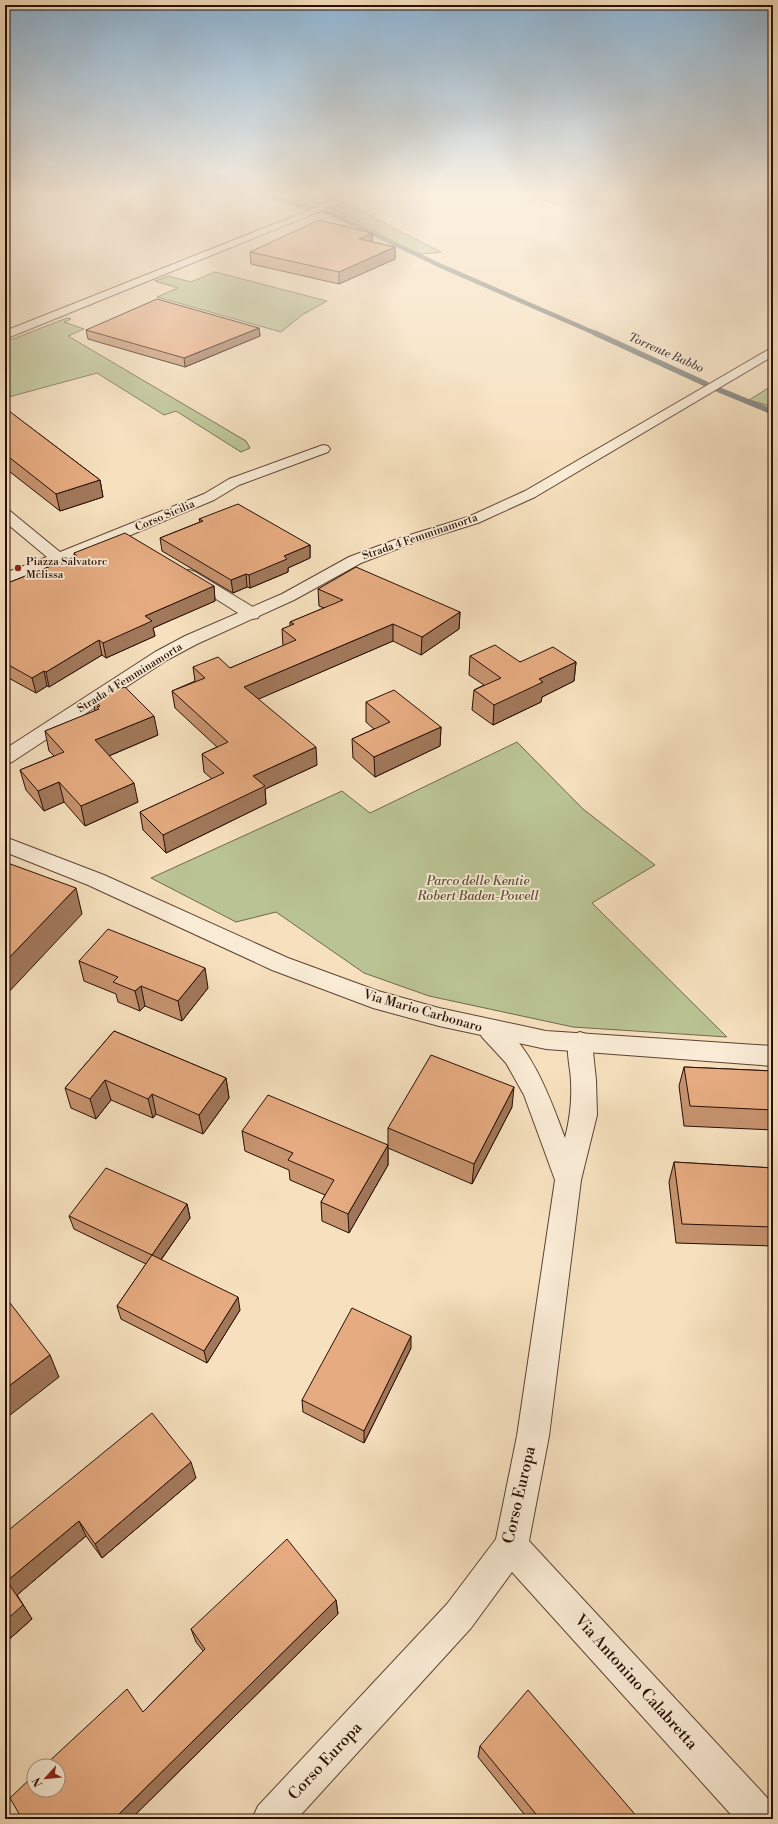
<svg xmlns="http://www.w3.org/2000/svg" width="778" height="1824" viewBox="0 0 778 1824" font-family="'Libre Bodoni',serif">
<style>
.green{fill:#bac393;stroke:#72694c}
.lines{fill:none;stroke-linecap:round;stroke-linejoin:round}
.stream-far1{stroke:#737673;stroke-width:4.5}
.stream{stroke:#737673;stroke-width:5.5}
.service-casing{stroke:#5c4333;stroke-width:1}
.minor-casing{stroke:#5c4333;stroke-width:2}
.tertiary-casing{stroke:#5c4333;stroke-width:2}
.service{fill:#f9ebd5;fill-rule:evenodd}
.minor{fill:#f9ebd5;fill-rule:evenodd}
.tertiary{fill:#f9ebd5;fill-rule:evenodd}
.wall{fill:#c6936f;stroke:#290f05}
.shaded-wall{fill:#a1785a;stroke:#290f05}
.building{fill:#e6ab81;stroke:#290f05}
.poi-dot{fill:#8f2418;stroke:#f9ebd5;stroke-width:1.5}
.labels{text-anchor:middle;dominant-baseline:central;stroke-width:3.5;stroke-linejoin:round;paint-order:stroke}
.far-street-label{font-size:11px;fill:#290f05;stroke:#f9ebd5}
.far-poi-label{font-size:11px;fill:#290f05;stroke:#f9ebd5;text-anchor:start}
.far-water-label{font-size:12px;font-style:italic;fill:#544b45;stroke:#f9ebd5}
.park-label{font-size:13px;font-style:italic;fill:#5c4e37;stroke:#f9ebd5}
.street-label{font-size:13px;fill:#290f05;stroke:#f9ebd5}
.near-street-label{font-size:16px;fill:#290f05;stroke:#f9ebd5}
</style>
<rect width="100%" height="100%" fill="#f6e0be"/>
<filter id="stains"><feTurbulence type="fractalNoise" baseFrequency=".005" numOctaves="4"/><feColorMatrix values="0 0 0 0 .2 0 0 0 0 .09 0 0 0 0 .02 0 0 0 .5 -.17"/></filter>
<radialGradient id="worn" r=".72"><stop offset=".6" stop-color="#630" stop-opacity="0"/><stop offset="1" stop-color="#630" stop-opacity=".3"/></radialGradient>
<path class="green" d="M 292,195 L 341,195 L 319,204 Z
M 519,195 L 593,195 L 562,205 Z
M 345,203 L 441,252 L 422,254 L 412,252 L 398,247 L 370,228 L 331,209 Z
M 215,272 L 327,301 L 302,315 L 281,332 L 157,297 L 178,288 L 155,281 L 168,276 L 191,282 Z
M 67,318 L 71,319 L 64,322 L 84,329 L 68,336 L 246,441 L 250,448 L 241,452 L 176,411 L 164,415 L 97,373 L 5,398 L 5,342 Z
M 773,385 L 773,407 L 749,400 Z
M 517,742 L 583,809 L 655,865 L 592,903 L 727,1037 L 573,1027 L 429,996 L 364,973 L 276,912 L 236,922 L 151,878 L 342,791 L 370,813 Z"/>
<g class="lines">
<path class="stream-far1" d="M 263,195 L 330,213 L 441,266 L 597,334"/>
<path class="stream" d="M 595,333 L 706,384
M 717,389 L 773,412"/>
<defs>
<path id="service" d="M 648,195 L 661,195 L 634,202 L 631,200 Z"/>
<path id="minor" d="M 347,195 L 360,195 L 5,339 L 5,331 Z
M 323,445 L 328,446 L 330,449 L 328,452 L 239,485 L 214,500 L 126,537 L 5,584 L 5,573 L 47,557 L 5,522 L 5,510 L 10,511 L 60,552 L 204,494 L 229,479 Z
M 189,570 L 195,572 L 258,610 L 260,614 L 258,618 L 252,619 L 246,618 L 183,578 L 181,575 L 183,572 Z
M 491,1021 C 527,1032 553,1105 565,1138 C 570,1119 572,1101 571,1082 C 571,1067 564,1049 571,1035 L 580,1032 L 589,1035 L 592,1042 L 596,1080 L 597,1115 L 581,1180 L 549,1436 L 529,1541 L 773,1804 L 773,1819 L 735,1819 L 512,1572 L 471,1628 L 297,1819 L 252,1819 L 258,1806 L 447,1604 L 496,1539 L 517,1436 L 555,1180 L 524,1095 L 506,1063 L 482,1037 L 479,1030 L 482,1023 Z"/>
<path id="tertiary" d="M 5,195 L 12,195 L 5,199 Z
M 773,347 L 773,356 L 535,497 L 478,523 L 410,544 L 361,563 L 294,600 L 197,644 L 167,660 L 12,762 L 5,764 L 5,749 L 155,652 L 185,636 L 282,594 L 349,557 L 400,538 L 468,517 L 525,491 Z
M 5,837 L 104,875 L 288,958 L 378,991 L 439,1008 L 546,1031 L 773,1046 L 773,1066 L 546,1049 L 439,1026 L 373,1008 L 272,970 L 88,885 L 5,852 Z"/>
</defs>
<use href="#service" class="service-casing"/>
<use href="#minor" class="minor-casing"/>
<use href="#tertiary" class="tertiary-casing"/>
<use href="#service" class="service"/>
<use href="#minor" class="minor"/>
<use href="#tertiary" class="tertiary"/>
</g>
<path class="wall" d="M 372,233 L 372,242 L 395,247 L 395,259 L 339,284 L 251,264 L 250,252 Z
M 259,328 L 260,336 L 185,367 L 88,339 L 86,330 Z
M 5,408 L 100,480 L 103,497 L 60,511 L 5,468 Z
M 199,519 L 310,545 L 310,558 L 288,568 L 288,572 L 250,588 L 247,587 L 233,593 L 162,551 L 160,538 L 200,522 Z
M 74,553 L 214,586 L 215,601 L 153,628 L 155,636 L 106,658 L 102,655 L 49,687 L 47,686 L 36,693 L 5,676 L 5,584 L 74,557 Z
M 318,589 L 460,612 L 459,629 L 421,655 L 393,641 L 258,699 L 317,765 L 265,789 L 266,804 L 166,853 L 143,830 L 140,812 L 212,779 L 204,772 L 202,754 L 217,747 L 175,708 L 172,691 L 195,681 L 193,667 L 230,668 L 283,646 L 282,629 L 290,626 L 290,622 L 324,608 L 319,606 Z
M 470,656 L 520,662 L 576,662 L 574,681 L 542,697 L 541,702 L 493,725 L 472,710 L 474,690 L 484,685 L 469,675 Z
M 93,699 L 158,735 L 109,756 L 138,802 L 85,826 L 64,802 L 44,811 L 26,790 L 20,770 L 54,756 L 49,751 L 45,731 L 95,711 Z
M 366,702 L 441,727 L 440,746 L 375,777 L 353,758 L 352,739 L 374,729 L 366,722 Z
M 79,961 L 208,988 L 182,1021 L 145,1006 L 140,1011 L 118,1002 L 116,994 L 84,981 Z
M 114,1031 L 226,1078 L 229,1098 L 203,1134 L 156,1114 L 153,1118 L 111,1100 L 96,1119 L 71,1108 L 65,1088 Z
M 684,1067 L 773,1071 L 773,1130 L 684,1126 L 679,1086 Z
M 512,1107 L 472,1184 L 388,1148 L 388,1165 L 349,1233 L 322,1221 L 321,1202 L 325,1195 L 290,1180 L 289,1170 L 245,1151 L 242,1131 L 388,1145 L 388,1128 Z
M 674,1162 L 773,1168 L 773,1246 L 676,1243 L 669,1182 Z
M 187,1204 L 190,1218 L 161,1260 L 240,1310 L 207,1363 L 121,1319 L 117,1306 L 146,1264 L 74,1229 L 69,1216 Z
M 411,1348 L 364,1443 L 303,1412 L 302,1400 Z
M 196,1478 L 102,1558 L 86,1536 L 17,1595 L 32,1619 L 5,1643 L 5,1533 Z
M 336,1600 L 338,1614 L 131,1819 L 22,1819 L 143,1712 L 203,1651 L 196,1642 L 191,1629 Z
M 480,1746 L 639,1819 L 528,1819 L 478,1757 Z"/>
<path class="shaded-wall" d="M 372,233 L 372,244 L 359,239 Z
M 395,247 L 395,259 L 339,284 L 339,272 Z
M 259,328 L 260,336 L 185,367 L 184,358 Z
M 100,480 L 103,497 L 60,511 L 56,494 Z
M 310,545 L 310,558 L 288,568 L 288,572 L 250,588 L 249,575 L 284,556 Z
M 246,574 L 247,587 L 233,593 L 231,580 Z
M 214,586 L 215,601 L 153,628 L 155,636 L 106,658 L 103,643 L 145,616 Z
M 460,612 L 459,629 L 421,655 L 422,637 Z
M 393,624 L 393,641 L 245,705 L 244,687 Z
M 99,640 L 102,655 L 49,687 L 46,672 Z
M 576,662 L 574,681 L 542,697 L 541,702 L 493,725 L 494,705 L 539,679 Z
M 44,671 L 47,686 L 36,693 L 32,678 Z
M 154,716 L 158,735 L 99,760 L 95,740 Z
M 441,727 L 440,746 L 375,777 L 374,757 Z
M 316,747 L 317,765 L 265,789 L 266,804 L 166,853 L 163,835 L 253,776 Z
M 59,782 L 64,802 L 44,811 L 38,791 Z
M 134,783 L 138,802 L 85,826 L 81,806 Z
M 76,888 L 82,914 L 5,996 L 5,962 Z
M 205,968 L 208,988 L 182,1021 L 178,1001 Z
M 141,986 L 145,1006 L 140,1011 L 135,991 Z
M 226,1078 L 229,1098 L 203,1134 L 199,1115 Z
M 105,1080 L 111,1100 L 96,1119 L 90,1099 Z
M 514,1087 L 512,1107 L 472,1184 L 474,1164 Z
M 152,1094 L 156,1114 L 153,1118 L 148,1099 Z
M 388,1145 L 388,1165 L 349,1233 L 348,1214 Z
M 187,1204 L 190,1218 L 155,1268 L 152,1255 Z
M 238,1297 L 240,1310 L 207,1363 L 204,1351 Z
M 411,1336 L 411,1348 L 364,1443 L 364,1431 Z
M 50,1355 L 59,1377 L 5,1419 L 5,1389 Z
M 191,1462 L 196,1478 L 102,1558 L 95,1544 Z
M 79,1521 L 86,1536 L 17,1595 L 32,1619 L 5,1643 L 5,1621 L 7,1581 Z
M 336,1600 L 338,1614 L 131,1819 L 114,1819 Z"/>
<path class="building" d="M 319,220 L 372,233 L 359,239 L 395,247 L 339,272 L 250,252 Z
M 157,299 L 259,328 L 184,358 L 86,330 Z
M 5,408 L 100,480 L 56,494 L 5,454 Z
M 238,504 L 310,545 L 284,556 L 287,559 L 249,575 L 246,574 L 231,580 L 160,538 L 203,521 L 199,519 Z
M 125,533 L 214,586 L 145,616 L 152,621 L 103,643 L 99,640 L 46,672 L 44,671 L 32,678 L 5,663 L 5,584 L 77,556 L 74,553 Z
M 356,567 L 460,612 L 422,637 L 393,624 L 244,687 L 316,747 L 253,776 L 265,786 L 163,835 L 140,812 L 224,773 L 202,754 L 228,742 L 172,691 L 205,678 L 193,667 L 218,657 L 230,668 L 296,640 L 282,629 L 294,624 L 290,622 L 343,600 L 318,589 Z
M 495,645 L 520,662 L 553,647 L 576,662 L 539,679 L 543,682 L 494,705 L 474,690 L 501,678 L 470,656 Z
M 125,687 L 154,716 L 95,740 L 134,783 L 81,806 L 59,782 L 38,791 L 20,770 L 64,752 L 45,731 L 99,709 L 97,707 L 100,706 L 93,699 Z
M 394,690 L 441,727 L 374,757 L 352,739 L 390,722 L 366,702 Z
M 5,862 L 76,888 L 5,962 Z
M 108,929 L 205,968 L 178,1001 L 141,986 L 135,991 L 113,982 L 118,977 L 79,961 Z
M 114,1031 L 226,1078 L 199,1115 L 152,1094 L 148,1099 L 105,1080 L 90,1099 L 65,1088 Z
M 431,1055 L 514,1087 L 474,1164 L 388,1128 Z
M 684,1067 L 773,1071 L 773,1110 L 690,1106 Z
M 268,1095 L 388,1145 L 348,1214 L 321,1202 L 334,1180 L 288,1160 L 293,1153 L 242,1131 Z
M 674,1162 L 773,1168 L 773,1227 L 682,1224 Z
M 106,1168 L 187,1204 L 152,1255 L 69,1216 Z
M 152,1255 L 238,1297 L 204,1351 L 117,1306 Z
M 10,1303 L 50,1355 L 5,1389 L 5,1307 Z
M 352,1308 L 411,1336 L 364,1431 L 302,1400 Z
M 152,1413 L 191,1462 L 95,1544 L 79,1521 L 7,1581 L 23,1605 L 5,1621 L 5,1533 Z
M 287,1539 L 336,1600 L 114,1819 L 22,1819 L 10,1798 L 34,1775 L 34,1790 L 58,1790 L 58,1766 L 44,1766 L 127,1689 L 143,1712 L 205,1649 L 191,1629 Z
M 528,1690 L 639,1819 L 540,1819 L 480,1746 Z"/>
<linearGradient id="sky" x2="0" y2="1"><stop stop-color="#8db6d7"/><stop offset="0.43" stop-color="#fbf1e2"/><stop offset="1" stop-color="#fbf1e2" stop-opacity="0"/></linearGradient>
<rect width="778" height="451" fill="url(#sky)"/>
<circle class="poi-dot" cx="18" cy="568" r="4"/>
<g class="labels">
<g class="far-street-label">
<text transform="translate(165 516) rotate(-23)">Corso Sicilia</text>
<text transform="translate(420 537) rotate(-19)">Strada 4 Femminamorta</text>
<text transform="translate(130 678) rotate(-32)">Strada 4 Femminamorta</text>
</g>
<g class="far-poi-label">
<text x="26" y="562">Piazza Salvatore<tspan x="26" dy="13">Melissa</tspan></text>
</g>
<g class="far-water-label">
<text transform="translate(666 353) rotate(24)">Torrente Babbo</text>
</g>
<g class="park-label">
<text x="478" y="881">Parco delle Kentie<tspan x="478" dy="15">Robert Baden-Powell</tspan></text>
</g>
<g class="street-label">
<text transform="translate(423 1011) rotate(16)">Via Mario Carbonaro</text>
</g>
<g class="near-street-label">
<text transform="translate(519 1495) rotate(-77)">Corso Europa</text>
<text transform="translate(636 1682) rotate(48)">Via Antonino Calabretta</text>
<text transform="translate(325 1761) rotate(-47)">Corso Europa</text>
</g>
</g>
<rect width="778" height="1824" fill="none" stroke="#f6e0be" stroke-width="20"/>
<rect x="6" y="6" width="766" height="1812" fill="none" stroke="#290f05" stroke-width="2"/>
<rect x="10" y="10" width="758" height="1804" fill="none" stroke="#290f05"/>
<g transform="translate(46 1778) rotate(243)"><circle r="19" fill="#f9ebd5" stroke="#a69382"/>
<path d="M0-3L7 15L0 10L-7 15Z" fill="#8f2418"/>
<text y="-6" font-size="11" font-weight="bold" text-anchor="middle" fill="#290f05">N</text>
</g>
<rect width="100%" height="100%" filter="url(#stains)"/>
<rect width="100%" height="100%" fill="url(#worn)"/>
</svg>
